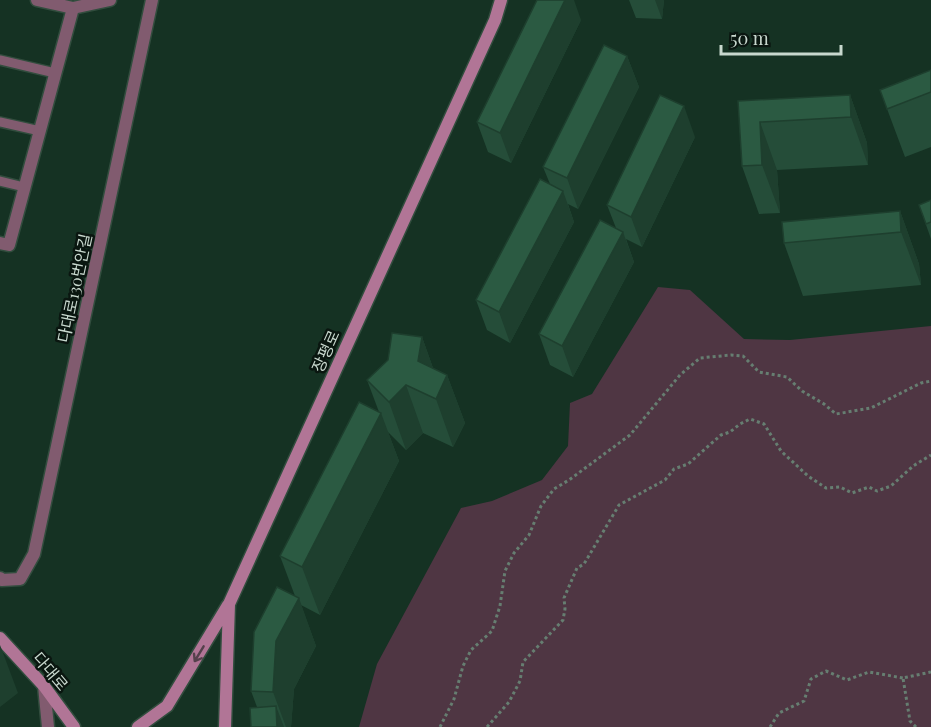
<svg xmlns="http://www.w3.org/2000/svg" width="931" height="727" viewBox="0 0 931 727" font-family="'Playfair Display','Noto Sans KR',serif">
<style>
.green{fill:#4f3643}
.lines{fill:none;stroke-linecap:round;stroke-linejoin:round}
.lane-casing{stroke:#324d3e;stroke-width:12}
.street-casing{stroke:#324d3e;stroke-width:15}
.secondary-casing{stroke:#324d3e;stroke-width:15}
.path{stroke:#667e71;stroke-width:3;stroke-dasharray:3 3;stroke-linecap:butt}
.lane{stroke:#815b6f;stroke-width:9}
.street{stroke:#815b6f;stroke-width:12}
.secondary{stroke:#b17596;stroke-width:12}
.wall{fill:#254d39}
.shaded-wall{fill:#1e3f2e}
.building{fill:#2b5a42;stroke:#1e3f2e;stroke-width:1.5}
.oneway{stroke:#55414c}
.labels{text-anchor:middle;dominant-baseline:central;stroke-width:5;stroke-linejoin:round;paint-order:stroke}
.street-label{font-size:16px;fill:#c8d8ce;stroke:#0a1610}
</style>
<rect width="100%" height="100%" fill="#153223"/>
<path class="green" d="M 658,287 L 690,290 L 744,339 L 790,340 L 931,326 L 931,727 L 359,727 L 377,664 L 461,508 L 492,501 L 542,480 L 568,446 L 570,403 L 592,394 Z"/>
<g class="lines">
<defs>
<path id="lane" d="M 0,60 L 55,73
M 0,122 L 40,131
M 0,181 L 24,187"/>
<path id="street" d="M 37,0 L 73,8 L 110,0
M 0,243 L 9,245 L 73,8
M 0,578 L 2,580 L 20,579 L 34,554 L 152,0
M 44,686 L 48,727"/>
<path id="secondary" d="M 0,638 L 44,686 L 74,727
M 138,727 L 167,706 L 228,605
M 225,727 L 229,604 L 495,20 L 501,0"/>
</defs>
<use href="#lane" class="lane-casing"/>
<use href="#street" class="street-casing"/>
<use href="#secondary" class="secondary-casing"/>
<path class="path" d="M 440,727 L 454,699 L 463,666 L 471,650 L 492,631 L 500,606 L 505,571 L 514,553 L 529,535 L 541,506 L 554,489 L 569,480 L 630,435 L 680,375 L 700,358 L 731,355 L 743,356 L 759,372 L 787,377 L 802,391 L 824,404 L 836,414 L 871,408 L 921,383 L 931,381
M 487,727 L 509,702 L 520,681 L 523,662 L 563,620 L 565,609 L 564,598 L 577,568 L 584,564 L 619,505 L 665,480 L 674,469 L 688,464 L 721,435 L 730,432 L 740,424 L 750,419 L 764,424 L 781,451 L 808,476 L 826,488 L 840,487 L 852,493 L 869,487 L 877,491 L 891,486 L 913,466 L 931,455
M 770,727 L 779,713 L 804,701 L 811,679 L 826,671 L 847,680 L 869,672 L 903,678
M 916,727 L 910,721 L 903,678 L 931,672"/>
<use href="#lane" class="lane"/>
<use href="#street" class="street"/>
<use href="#secondary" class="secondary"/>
</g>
<path class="wall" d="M 629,0 L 664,0 L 662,19 L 636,18 Z
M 581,20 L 511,163 L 488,152 L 477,122 Z
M 627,56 L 639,87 L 578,209 L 568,204 L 574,222 L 510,343 L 487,330 L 476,300 L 550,184 L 543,167 Z
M 931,70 L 931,147 L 905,157 L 880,90 Z
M 850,95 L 867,143 L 868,165 L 777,170 L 780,213 L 759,214 L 742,166 L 738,101 Z
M 695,137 L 642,247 L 626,239 L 634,262 L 573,377 L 550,365 L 539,334 L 616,228 L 607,205 Z
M 931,200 L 931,239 L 919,205 Z
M 900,211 L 919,264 L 921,285 L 803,296 L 784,243 Z
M 422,337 L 433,368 L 447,375 L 465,423 L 453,447 L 423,433 L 406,450 L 388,432 L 399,461 L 320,615 L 301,605 L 316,646 L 294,689 L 291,727 L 251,727 L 257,707 L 251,691 L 295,596 L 280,556 L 379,412 L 367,380 Z"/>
<path class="shaded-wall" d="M 565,0 L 574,0 L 581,20 L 511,163 L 500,133 Z
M 655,0 L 664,0 L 662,19 Z
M 627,56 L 639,87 L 578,209 L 567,178 Z
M 850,95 L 867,143 L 868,165 L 851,117 Z
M 684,106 L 695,137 L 642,247 L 631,217 Z
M 760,122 L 777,170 L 780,213 L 762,165 Z
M 563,191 L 574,222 L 510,343 L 499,312 Z
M 900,211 L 919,264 L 921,285 L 901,232 Z
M 623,232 L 634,262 L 573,377 L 562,346 Z
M 422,337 L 439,385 L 447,375 L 465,423 L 453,447 L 436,399 L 418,361 Z
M 406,385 L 423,433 L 406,450 L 389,402 Z
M 381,413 L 399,461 L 320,615 L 302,567 Z
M 299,598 L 316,646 L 294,689 L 291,727 L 286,727 L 273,692 L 276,641 Z
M 0,645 L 18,693 L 0,707 Z
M 276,706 L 284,727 L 277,727 Z"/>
<path class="building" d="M 537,0 L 565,0 L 500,133 L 477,122 Z
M 604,45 L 627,56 L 567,178 L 543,167 Z
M 931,70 L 931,92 L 887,109 L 880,90 Z
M 660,95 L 684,106 L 631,217 L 607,205 Z
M 850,95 L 851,117 L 760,122 L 762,165 L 742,166 L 738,101 Z
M 540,179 L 563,191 L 499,312 L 476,300 Z
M 931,200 L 931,222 L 926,224 L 919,205 Z
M 900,211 L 901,232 L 784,243 L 782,222 Z
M 600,220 L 623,232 L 562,346 L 539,334 Z
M 392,333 L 422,337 L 418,361 L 447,375 L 436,399 L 406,385 L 389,402 L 367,380 L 388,360 Z
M 359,402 L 381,413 L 302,567 L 280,556 Z
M 277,587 L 299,598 L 276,641 L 273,692 L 251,691 L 254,632 Z
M 276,706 L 277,727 L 251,727 L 250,708 Z"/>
<defs><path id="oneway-shaft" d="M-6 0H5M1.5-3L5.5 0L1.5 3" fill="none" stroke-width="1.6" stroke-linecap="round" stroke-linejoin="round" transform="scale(1.5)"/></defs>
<use class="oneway" href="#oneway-shaft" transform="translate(199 654) rotate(121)"/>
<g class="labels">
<g class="street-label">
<text transform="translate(74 288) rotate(-78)">다대로130번안길</text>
<text transform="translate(325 351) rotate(-66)">장평로</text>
<text transform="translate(51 671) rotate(50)">다대로</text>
</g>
</g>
<path d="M721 45v9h120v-9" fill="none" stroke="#c8d8ce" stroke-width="3"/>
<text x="730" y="45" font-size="18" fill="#c8d8ce" stroke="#0a1610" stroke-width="4.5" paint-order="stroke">50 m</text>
</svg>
